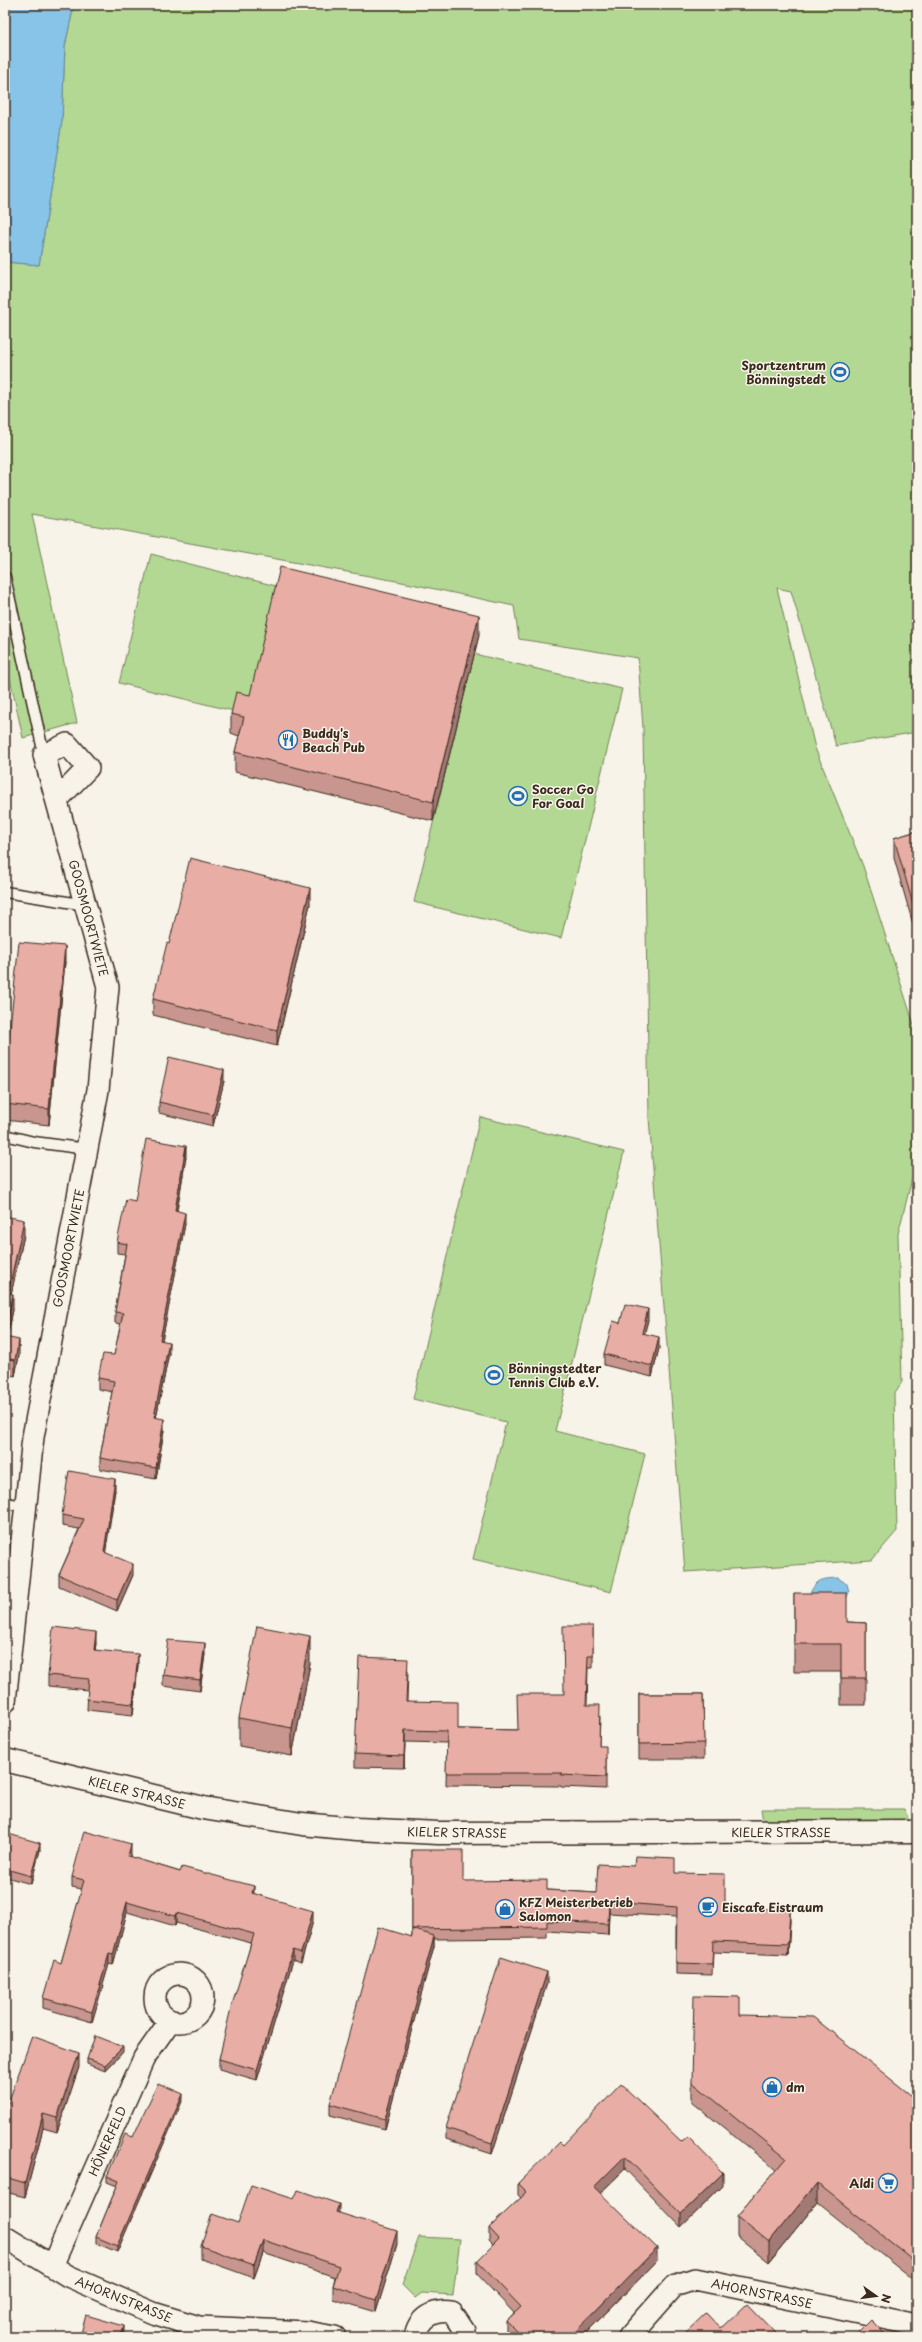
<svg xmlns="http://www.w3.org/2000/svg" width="922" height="2342" font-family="'Playpen Sans',sans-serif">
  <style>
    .green { fill: #b2d894; stroke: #768159 }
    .water { fill: #88c4e8; stroke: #698697 }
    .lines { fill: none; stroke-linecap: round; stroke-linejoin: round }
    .lane-casing { stroke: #3b2a1e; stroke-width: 13 }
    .street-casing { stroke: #3b2a1e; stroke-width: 24 }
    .primary-casing { stroke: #3b2a1e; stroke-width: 25 }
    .lane { stroke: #f7f3e8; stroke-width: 10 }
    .street { stroke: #f7f3e8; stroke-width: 21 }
    .primary { stroke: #f7f3e8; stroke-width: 22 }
    .wall { fill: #c8968f; stroke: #3b2a1e }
    .shaded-wall { fill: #a27a74; stroke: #3b2a1e }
    .building { fill: #e8aea6; stroke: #3b2a1e }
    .labels { text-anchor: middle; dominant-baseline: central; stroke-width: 3; stroke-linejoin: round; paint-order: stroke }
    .poi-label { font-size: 12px; font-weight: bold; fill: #3b2a1e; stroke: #f7f3e8; text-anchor: start }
    .street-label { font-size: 12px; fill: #3b2a1e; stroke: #f7f3e8 }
  </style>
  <rect width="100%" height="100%" fill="#f7f3e8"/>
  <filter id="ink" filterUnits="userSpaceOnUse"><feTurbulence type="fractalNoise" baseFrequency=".025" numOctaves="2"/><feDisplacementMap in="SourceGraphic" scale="8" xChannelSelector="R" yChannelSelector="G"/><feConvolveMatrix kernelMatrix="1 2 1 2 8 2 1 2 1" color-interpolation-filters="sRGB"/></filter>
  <g filter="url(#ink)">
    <path class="green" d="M 74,5 L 917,5 L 917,732 L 836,746 L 791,591 L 777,588 L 815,748 L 863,866 L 917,1034 L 917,1159 L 898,1234 L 902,1382 L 894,1394 L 897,1531 L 872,1560 L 685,1572 L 649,1118 L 643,728 L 638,658 L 519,639 L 514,606 L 407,583 L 32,514 L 77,723 L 23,738 L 5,655 L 5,262 L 39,265 L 62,121 L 65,46 Z
      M 151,554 L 280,587 L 250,715 L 119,683 Z
      M 474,654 L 622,689 L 561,938 L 414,902 Z
      M 480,1117 L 624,1152 L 555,1431 L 645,1454 L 611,1592 L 473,1559 L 506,1422 L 413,1399 Z
      M 761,1809 L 904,1809 L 908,1818 L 906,1821 L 763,1821 Z
      M 419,2237 L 460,2239 L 453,2295 L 422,2293 L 415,2298 L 402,2285 Z"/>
    <path class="water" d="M 5,5 L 74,5 L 65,46 L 62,121 L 39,265 L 5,262 Z
      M 838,1578 L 847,1584 L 849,1592 L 845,1602 L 809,1595 C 817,1579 821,1579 838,1578 Z"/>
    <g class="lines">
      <g class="lane-casing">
        <path id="lane" d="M 5,577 L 44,755
          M 5,892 L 86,905
          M 5,1135 L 34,1142 L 87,1149
          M 5,1503 L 25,1506"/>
      </g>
      <g class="street-casing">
        <path id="street" d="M 5,1702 L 33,1437 L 98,1090 L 108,987 L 44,755 L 67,744 L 88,768 L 57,800
          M155 1998a24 24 0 1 1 48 0a24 24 0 1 1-48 0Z
          M 5,2237 L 68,2276 L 153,2313 L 199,2327 L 307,2332 L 335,2337
          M 52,2266 L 144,2058 L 170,2021
          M 415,2337 C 418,2318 433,2309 452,2312 L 464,2330 L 464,2337
          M 629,2337 L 674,2286 L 695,2279 L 917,2325"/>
      </g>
      <g class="primary-casing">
        <path id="primary" d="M 5,1760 L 203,1808 L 302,1824 L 357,1829 L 438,1833 L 917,1831"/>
      </g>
      <use href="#lane" class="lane"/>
      <use href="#street" class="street"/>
      <use href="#primary" class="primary"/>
    </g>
    <path class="wall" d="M 479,635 L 433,821 L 235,772 L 235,752 L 239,736 L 231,733 L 231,714 L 250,695 Z
      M 917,831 L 917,938 L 894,858 L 894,838 Z
      M 310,904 L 277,1046 L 153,1015 L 153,999 L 169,944 Z
      M 65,962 L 49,1125 L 5,1120 L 5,1075 Z
      M 224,1081 L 213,1126 L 159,1113 L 159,1102 Z
      M 186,1157 L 177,1211 L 185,1224 L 162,1340 L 169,1353 L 156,1418 L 164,1430 L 156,1479 L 100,1469 L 100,1458 L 112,1392 L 98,1389 L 98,1378 L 114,1355 L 121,1324 L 115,1323 L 115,1312 L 125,1254 L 117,1253 L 117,1242 L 135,1201 Z
      M 5,1216 L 24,1235 L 11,1294 L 13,1310 L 7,1338 L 19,1356 L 15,1376 L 5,1374 Z
      M 648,1320 L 644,1333 L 659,1348 L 652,1377 L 604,1365 L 604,1354 L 620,1323 Z
      M 115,1490 L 105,1552 L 133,1575 L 117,1611 L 59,1586 L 59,1575 L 79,1529 L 62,1526 L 62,1515 Z
      M 794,1593 L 847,1622 L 866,1623 L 866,1705 L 841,1705 L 841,1672 L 794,1672 Z
      M 593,1626 L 593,1668 L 588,1668 L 587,1705 L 600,1717 L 599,1746 L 606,1758 L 606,1789 L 561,1787 L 561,1786 L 446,1785 L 447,1743 L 405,1742 L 404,1768 L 355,1767 L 355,1754 L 408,1671 L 407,1701 L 458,1729 L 518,1730 L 564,1694 Z
      M 96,1643 L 95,1650 L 138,1665 L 133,1715 L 87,1710 L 88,1690 L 48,1686 L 48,1675 Z
      M 205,1654 L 200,1691 L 163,1686 L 163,1675 Z
      M 310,1664 L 292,1756 L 239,1746 L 239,1718 Z
      M 639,1694 L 703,1694 L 704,1759 L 639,1759 Z
      M 5,1833 L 40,1850 L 31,1884 L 6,1877 L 5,1882 Z
      M 412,1850 L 463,1881 L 547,1890 L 596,1893 L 675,1873 L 725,1907 L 790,1920 L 788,1955 L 713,1952 L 712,1975 L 676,1974 L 676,1917 L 609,1913 L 608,1935 L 547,1931 L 547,1938 L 434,1939 L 434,1946 L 385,2129 L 330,2115 L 330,2104 L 412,1937 Z
      M 131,1854 L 130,1857 L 254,1894 L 313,1921 L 301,1963 L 293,1960 L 257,2080 L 219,2069 L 219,2059 L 251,1943 L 176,1923 L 175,1926 L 127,1912 L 113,1965 L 109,1964 L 92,2022 L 43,2008 L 43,1998 L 61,1963 L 82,1889 L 72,1887 L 72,1877 Z
      M 547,1983 L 492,2154 L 446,2139 L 446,2128 Z
      M 740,2015 L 917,2100 L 917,2283 L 817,2203 L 769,2262 L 737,2236 L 737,2216 L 776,2170 L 692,2102 L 692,2082 Z
      M 123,2052 L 105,2071 L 87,2064 L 87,2059 Z
      M 79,2067 L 57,2132 L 43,2128 L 25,2197 L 5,2192 L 5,2112 Z
      M 183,2099 L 117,2252 L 96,2243 L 96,2237 L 117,2186 L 107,2182 L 107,2176 L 133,2137 Z
      M 682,2142 L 723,2186 L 681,2227 L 625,2169 L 600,2193 L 657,2261 L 582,2337 L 510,2337 L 506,2334 L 506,2321 L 514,2313 L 477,2274 L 477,2261 L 493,2245 L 489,2241 L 489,2228 L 521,2198 L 518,2195 L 518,2183 L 563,2145 Z
      M 294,2199 L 339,2213 L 397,2244 L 376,2312 L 333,2299 L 333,2286 L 335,2277 L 263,2253 L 254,2278 L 201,2259 L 201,2246 L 238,2223 Z"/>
    <path class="shaded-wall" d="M 479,615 L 479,635 L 433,821 L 433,802 Z
      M 310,888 L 310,904 L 277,1046 L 277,1030 Z
      M 65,946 L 65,962 L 49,1125 L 49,1109 Z
      M 224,1070 L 224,1081 L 213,1126 L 213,1115 Z
      M 186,1146 L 186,1157 L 175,1221 L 175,1210 Z
      M 185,1213 L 185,1224 L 160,1351 L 160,1340 Z
      M 24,1220 L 24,1235 L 8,1308 L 8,1293 Z
      M 13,1294 L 13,1310 L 5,1347 L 5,1332 Z
      M 648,1309 L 648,1320 L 642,1344 L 642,1333 Z
      M 659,1337 L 659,1348 L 652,1377 L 652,1366 Z
      M 19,1340 L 19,1356 L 15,1376 L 15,1360 Z
      M 169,1342 L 169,1353 L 154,1428 L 154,1417 Z
      M 164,1419 L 164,1430 L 156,1479 L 156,1468 Z
      M 115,1479 L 115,1490 L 104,1563 L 104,1552 Z
      M 133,1564 L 133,1575 L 117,1611 L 117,1600 Z
      M 96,1632 L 96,1643 L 94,1660 L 94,1650 Z
      M 310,1636 L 310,1664 L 292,1756 L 292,1728 Z
      M 205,1643 L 205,1654 L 200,1691 L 200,1680 Z
      M 138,1654 L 138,1665 L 133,1715 L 133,1704 Z
      M 405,1730 L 405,1742 L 404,1768 L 404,1756 Z
      M 40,1843 L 40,1850 L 31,1884 L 31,1876 Z
      M 131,1844 L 131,1854 L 128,1867 L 128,1856 Z
      M 6,1869 L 6,1877 L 5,1882 L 5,1874 Z
      M 254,1886 L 254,1896 L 252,1893 Z
      M 127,1902 L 127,1912 L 113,1965 L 113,1955 Z
      M 609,1902 L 609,1913 L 608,1935 L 608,1924 Z
      M 790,1910 L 790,1920 L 788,1955 L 788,1944 Z
      M 313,1911 L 313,1921 L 301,1963 L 301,1953 Z
      M 176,1913 L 176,1923 L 175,1926 L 175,1916 Z
      M 434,1936 L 434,1946 L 385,2129 L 385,2119 Z
      M 293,1950 L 293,1960 L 257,2080 L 257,2070 Z
      M 109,1954 L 109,1964 L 92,2022 L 92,2012 Z
      M 547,1972 L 547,1983 L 492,2154 L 492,2143 Z
      M 123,2047 L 123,2052 L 105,2071 L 105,2065 Z
      M 79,2053 L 79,2067 L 57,2132 L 57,2118 Z
      M 183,2094 L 183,2099 L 117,2252 L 117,2246 Z
      M 43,2114 L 43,2128 L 25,2197 L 25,2183 Z
      M 625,2156 L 625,2169 L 594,2199 L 594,2187 Z
      M 723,2173 L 723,2186 L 681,2227 L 681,2214 Z
      M 817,2183 L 817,2203 L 769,2262 L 769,2242 Z
      M 339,2204 L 339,2216 L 336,2212 Z
      M 397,2231 L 397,2244 L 376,2312 L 376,2300 Z
      M 263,2240 L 263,2253 L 254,2278 L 254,2265 Z
      M 657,2248 L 657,2261 L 582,2337 L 570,2337 Z
      M 124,2326 L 124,2337 L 121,2337 Z"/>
    <path class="building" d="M 280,567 L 479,615 L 433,802 L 235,752 L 244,717 L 231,714 L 236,692 L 250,695 Z
      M 917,831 L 917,918 L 894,838 Z
      M 190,858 L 310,888 L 277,1030 L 153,999 L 167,943 L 169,944 Z
      M 19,942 L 65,946 L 49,1109 L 5,1104 L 5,1075 Z
      M 169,1057 L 224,1070 L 213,1115 L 159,1102 Z
      M 146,1139 L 186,1146 L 175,1210 L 185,1213 L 160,1340 L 169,1342 L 154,1417 L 164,1419 L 156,1468 L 100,1458 L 114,1381 L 98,1378 L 103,1354 L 114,1355 L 123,1313 L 115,1312 L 127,1244 L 117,1242 L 126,1199 L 135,1201 Z
      M 5,1216 L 24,1220 L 8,1293 L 13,1294 L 5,1332 Z
      M 625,1304 L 648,1309 L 642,1333 L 659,1337 L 652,1366 L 604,1354 L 613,1321 L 620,1323 Z
      M 5,1337 L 19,1340 L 15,1360 L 5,1358 Z
      M 69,1471 L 115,1479 L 104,1552 L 133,1564 L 117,1600 L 59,1575 L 84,1519 L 62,1515 Z
      M 794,1593 L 847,1593 L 847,1622 L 866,1623 L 866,1678 L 841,1678 L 841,1644 L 794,1644 Z
      M 257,1626 L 310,1636 L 292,1728 L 239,1718 Z
      M 563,1626 L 593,1626 L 593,1656 L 588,1656 L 586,1705 L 600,1705 L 599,1746 L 606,1746 L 606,1777 L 561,1775 L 562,1773 L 446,1773 L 447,1731 L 405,1730 L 404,1756 L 355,1754 L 359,1657 L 408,1659 L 406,1701 L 458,1702 L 458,1729 L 518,1730 L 517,1694 L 564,1694 Z
      M 53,1627 L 96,1632 L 94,1650 L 138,1654 L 133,1704 L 87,1699 L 89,1679 L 48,1675 Z
      M 168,1640 L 205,1643 L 200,1680 L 163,1675 Z
      M 639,1694 L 703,1694 L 704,1743 L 639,1744 Z
      M 84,1831 L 131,1844 L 128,1856 L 180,1872 L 182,1867 L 254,1886 L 252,1893 L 313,1911 L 301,1953 L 293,1950 L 257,2070 L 219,2059 L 231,2008 L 254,1934 L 176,1913 L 175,1916 L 127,1902 L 113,1955 L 109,1954 L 92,2012 L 43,1998 L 54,1960 L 61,1963 L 84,1880 L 72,1877 Z
      M 5,1833 L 40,1843 L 31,1876 L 6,1869 L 5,1874 Z
      M 412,1850 L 463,1850 L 463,1881 L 547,1880 L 547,1890 L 596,1893 L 598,1864 L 634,1866 L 635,1856 L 675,1858 L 675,1873 L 725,1874 L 725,1907 L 790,1910 L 788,1944 L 713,1941 L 712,1964 L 676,1963 L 677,1907 L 609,1902 L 608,1924 L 547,1921 L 547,1927 L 412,1929 L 434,1936 L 385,2119 L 330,2104 L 378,1927 L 412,1937 Z
      M 501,1957 L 547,1972 L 492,2143 L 446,2128 Z
      M 694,1996 L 740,1997 L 740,2015 L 813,2017 L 917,2100 L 917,2263 L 817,2183 L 769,2242 L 737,2216 L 786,2158 L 692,2082 Z
      M 32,2036 L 79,2053 L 57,2118 L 43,2114 L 25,2183 L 5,2177 L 5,2112 Z
      M 95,2036 L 123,2047 L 105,2065 L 87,2059 Z
      M 158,2083 L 183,2094 L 117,2246 L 96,2237 L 119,2181 L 107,2176 L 125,2134 L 133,2137 Z
      M 621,2084 L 682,2142 L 688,2137 L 723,2173 L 681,2214 L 625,2156 L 594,2187 L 657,2248 L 570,2337 L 522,2337 L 506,2321 L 521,2307 L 477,2261 L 499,2239 L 489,2228 L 527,2192 L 518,2183 L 560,2142 L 563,2145 Z
      M 251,2185 L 294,2199 L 298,2190 L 339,2204 L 336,2212 L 397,2231 L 376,2300 L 333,2286 L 339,2266 L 263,2240 L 254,2265 L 201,2246 L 212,2214 L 238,2223 Z
      M 747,2304 L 776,2334 L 773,2337 L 681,2337 L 706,2313 L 721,2329 Z
      M 86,2315 L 124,2326 L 121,2337 L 80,2337 Z
      M 871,2320 L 888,2337 L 854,2337 Z"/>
  </g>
  <defs>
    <g id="stadium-ring" transform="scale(1)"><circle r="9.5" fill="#f7f3e8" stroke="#1f6fb2" stroke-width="1.5"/><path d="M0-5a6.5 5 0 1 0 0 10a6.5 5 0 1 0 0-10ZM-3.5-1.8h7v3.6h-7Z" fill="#1f6fb2"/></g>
    <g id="restaurant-ring" transform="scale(1)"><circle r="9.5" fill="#f7f3e8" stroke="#1f6fb2" stroke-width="1.5"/><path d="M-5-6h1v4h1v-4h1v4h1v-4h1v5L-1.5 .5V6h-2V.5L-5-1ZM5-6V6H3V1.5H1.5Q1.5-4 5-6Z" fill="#1f6fb2"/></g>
    <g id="cafe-ring" transform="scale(1)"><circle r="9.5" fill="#f7f3e8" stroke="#1f6fb2" stroke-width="1.5"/><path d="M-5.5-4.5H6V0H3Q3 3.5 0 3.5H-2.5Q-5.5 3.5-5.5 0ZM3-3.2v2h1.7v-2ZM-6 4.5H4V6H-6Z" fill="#1f6fb2"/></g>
    <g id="shop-ring" transform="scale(1)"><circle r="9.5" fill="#f7f3e8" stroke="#1f6fb2" stroke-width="1.5"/><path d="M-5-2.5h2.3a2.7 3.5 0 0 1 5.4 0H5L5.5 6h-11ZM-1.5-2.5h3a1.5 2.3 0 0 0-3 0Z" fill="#1f6fb2"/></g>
    <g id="supermarket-ring" transform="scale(1)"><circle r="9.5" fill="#f7f3e8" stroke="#1f6fb2" stroke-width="1.5"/><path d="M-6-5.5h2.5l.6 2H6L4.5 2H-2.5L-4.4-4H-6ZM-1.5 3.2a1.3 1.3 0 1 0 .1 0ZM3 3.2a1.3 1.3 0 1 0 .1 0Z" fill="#1f6fb2"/></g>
  </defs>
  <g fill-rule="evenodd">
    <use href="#stadium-ring" x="840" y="372"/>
    <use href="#restaurant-ring" x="288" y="740"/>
    <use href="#stadium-ring" x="518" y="796"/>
    <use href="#stadium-ring" x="494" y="1375"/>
    <use href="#cafe-ring" x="708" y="1907"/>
    <use href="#shop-ring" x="505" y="1909"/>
    <use href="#shop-ring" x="772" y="2087"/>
    <use href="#supermarket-ring" x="888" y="2183"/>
  </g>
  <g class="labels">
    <g class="poi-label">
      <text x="826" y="365" text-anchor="end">Sportzentrum<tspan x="826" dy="14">Bönningstedt</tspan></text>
      <text x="302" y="733">Buddy's<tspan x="302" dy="14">Beach Pub</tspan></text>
      <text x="532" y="789">Soccer Go<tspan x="532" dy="14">For Goal</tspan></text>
      <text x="508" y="1368">Bönningstedter<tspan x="508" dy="14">Tennis Club e.V.</tspan></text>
      <text x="519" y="1902">KFZ Meisterbetrieb<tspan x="519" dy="14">Salomon</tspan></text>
      <text x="722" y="1907">Eiscafe Eistraum</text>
      <text x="786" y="2087">dm</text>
      <text x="874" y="2183" text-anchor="end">Aldi</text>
    </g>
    <g class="street-label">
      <text transform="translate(89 918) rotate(75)">GOOSMOORTWIETE</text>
      <text transform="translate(68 1248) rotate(-79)">GOOSMOORTWIETE</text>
      <text transform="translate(137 1792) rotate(14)">KIELER STRASSE</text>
      <text transform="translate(457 1832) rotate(1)">KIELER STRASSE</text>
      <text x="781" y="1832">KIELER STRASSE</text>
      <text transform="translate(107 2141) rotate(-66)">HÖNERFELD</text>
      <text transform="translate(762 2293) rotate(12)">AHORNSTRASSE</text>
      <text transform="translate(124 2299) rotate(22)">AHORNSTRASSE</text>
    </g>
  </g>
  <rect width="922" height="2342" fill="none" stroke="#f7f3e8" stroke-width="20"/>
  <rect x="10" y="10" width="902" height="2322" fill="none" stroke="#3b2a1e" stroke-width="1.5" filter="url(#ink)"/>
  <g transform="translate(876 2296) rotate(104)" stroke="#f7f3e8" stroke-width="3" paint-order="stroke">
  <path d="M0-3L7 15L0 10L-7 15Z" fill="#3b2a1e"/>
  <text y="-6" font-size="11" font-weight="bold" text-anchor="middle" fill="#3b2a1e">N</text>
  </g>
</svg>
